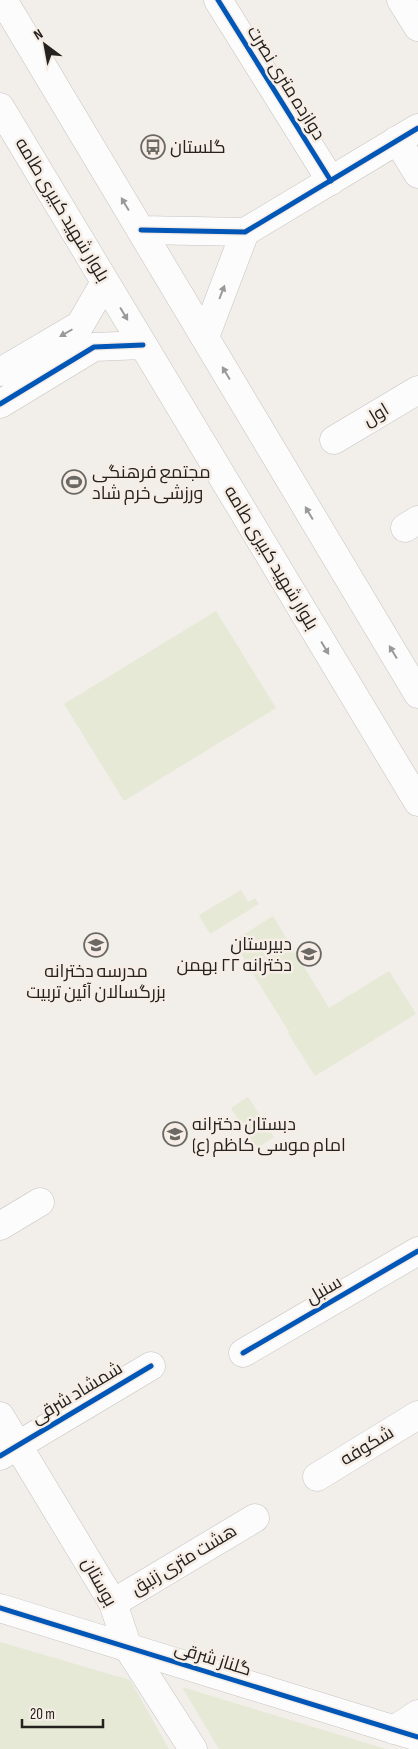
<svg xmlns="http://www.w3.org/2000/svg" width="418" height="1749" font-family="'Sofia Sans Condensed',Cairo,sans-serif">
  <style>
    .green { fill: #e5e9d5 }
    .lines { fill: none; stroke-linecap: round; stroke-linejoin: round }
    .street-casing { stroke: #c6c3c0; stroke-width: 29 }
    .secondary-casing { stroke: #c6c3c0; stroke-width: 29 }
    .street { stroke: #fdfcfc; stroke-width: 28 }
    .secondary { stroke: #fdfcfc; stroke-width: 28 }
    .cycleway-casing { stroke: #f6eee6; stroke-width: 8 }
    .cycleway { stroke: #0057b8; stroke-width: 5 }
    .oneway { fill: #9b9998 }
    .labels { text-anchor: middle; dominant-baseline: central; stroke-width: 5; stroke-linejoin: round; paint-order: stroke }
    .street-label { font-size: 18px; fill: #24211e; stroke: #f6eee6 }
    .poi-label { font-size: 18px; fill: #24211e; stroke: #f6eee6; text-anchor: start }
  </style>
  <rect width="100%" height="100%" fill="#f2eeea"/>
  <path class="green" d="M 216,611 L 276,708 L 124,801 L 64,704 Z
    M 241,890 L 248,902 L 255,898 L 259,904 L 210,934 L 199,915 Z
    M 273,916 L 329,1008 L 389,971 L 416,1014 L 315,1076 L 288,1033 L 312,1018 L 289,1032 L 233,941 Z
    M 248,1097 L 274,1137 L 257,1148 L 231,1108 Z
    M 0,1642 L 130,1680 L 169,1749 L 0,1749 Z
    M 182,1687 L 386,1749 L 219,1749 Z"/>
  <g class="lines">
    <g class="street-casing">
      <path id="street" d="M 218,0 L 331,181
        M 401,0 L 418,27
        M 397,140 L 418,174
        M 334,440 L 418,390
        M 405,528 L 418,520
        M 0,1226 L 40,1202
        M 243,1353 L 418,1251
        M 0,1416 L 113,1603 L 128,1648 L 193,1749
        M 0,1456 L 151,1366
        M 317,1477 L 418,1415
        M 113,1603 L 255,1518
        M 0,1608 L 418,1737
        M 394,1730 L 418,1714"/>
    </g>
    <g class="secondary-casing">
      <path id="secondary" d="M 3,0 L 418,694
        M 0,107 L 418,802
        M 141,230 L 245,232 L 418,128
        M 205,337 L 245,232
        M 0,372 L 80,325 L 105,282
        M 0,404 L 94,347 L 143,345"/>
    </g>
    <use href="#street" class="street"/>
    <use href="#secondary" class="secondary"/>
    <g class="cycleway-casing">
      <path id="cycleway" d="M 218,0 L 331,181
        M 141,230 L 245,232 L 418,128
        M 0,404 L 94,347 L 143,345
        M 243,1353 L 418,1251
        M 0,1456 L 151,1366
        M 0,1608 L 418,1737"/>
    </g>
    <use href="#cycleway" class="cycleway"/>
  </g>
  <defs><path id="oneway-solid" d="M-6-.8H1V-3.2L6.5 0L1 3.2V.8H-6Z" transform="scale(1.25)"/></defs>
  <g class="oneway">
    <use href="#oneway-solid" transform="translate(125 204) rotate(-121)"/>
    <use href="#oneway-solid" transform="translate(222 292) rotate(-69)"/>
    <use href="#oneway-solid" transform="translate(124 314) rotate(59)"/>
    <use href="#oneway-solid" transform="translate(66 333) rotate(150)"/>
    <use href="#oneway-solid" transform="translate(226 373) rotate(-121)"/>
    <use href="#oneway-solid" transform="translate(309 513) rotate(-121)"/>
    <use href="#oneway-solid" transform="translate(325 648) rotate(59)"/>
    <use href="#oneway-solid" transform="translate(393 652) rotate(-121)"/>
  </g>
  <defs>
    <g id="bus-ring" transform="scale(1.25)"><circle r="9.5" fill="#f6eee6" stroke="#6c6965" stroke-width="1.5"/><path d="M-5-6H5V4H4V6H2V4H-2V6H-4V4H-5ZM-3.5-4V0h7V-4ZM-3.5 1.2v1.5H-2V1.2ZM2 1.2v1.5H3.5V1.2Z" fill="#6c6965"/></g>
    <g id="stadium-ring" transform="scale(1.25)"><circle r="9.5" fill="#f6eee6" stroke="#6c6965" stroke-width="1.5"/><path d="M0-5a6.5 5 0 1 0 0 10a6.5 5 0 1 0 0-10ZM-3.5-1.8h7v3.6h-7Z" fill="#6c6965"/></g>
    <g id="school-ring" transform="scale(1.25)"><circle r="9.5" fill="#f6eee6" stroke="#6c6965" stroke-width="1.5"/><path d="M0-5L7-2L0 1L-7-2ZM-4 1L0 2.5L4 1V4Q0 6-4 4Z" fill="#6c6965"/></g>
  </defs>
  <g fill-rule="evenodd">
    <use href="#bus-ring" x="153" y="147"/>
    <use href="#stadium-ring" x="74" y="482"/>
    <use href="#school-ring" x="96" y="945"/>
    <use href="#school-ring" x="309" y="954"/>
    <use href="#school-ring" x="175" y="1134"/>
  </g>
  <g class="labels">
    <g class="street-label">
      <text transform="translate(286 83) rotate(58)">دوازده متری نصرت</text>
      <text transform="translate(62 210) rotate(59)">بلوار شهید کبیری طامه</text>
      <text transform="translate(376 415) rotate(-31)">اول</text>
      <text transform="translate(271 558) rotate(59)">بلوار شهید کبیری طامه</text>
      <text transform="translate(324 1290) rotate(-30)">سنبل</text>
      <text transform="translate(77 1393) rotate(-31)">شمشاد شرقی</text>
      <text transform="translate(367 1446) rotate(-31)">شکوفه</text>
      <text transform="translate(184 1560) rotate(-31)">هشت متری زنبق</text>
      <text transform="translate(99 1582) rotate(61)">بوستان</text>
      <text transform="translate(213 1659) rotate(17)">گلناز شرقی</text>
    </g>
    <g class="poi-label">
      <text x="170" y="147">گلستان</text>
      <text x="92" y="472">مجتمع فرهنگی<tspan x="92" dy="21">ورزشی خرم شاد</tspan></text>
      <text x="292" y="944" text-anchor="end">دبیرستان<tspan x="292" dy="21">دخترانه ۲۲ بهمن</tspan></text>
      <text x="96" y="971" text-anchor="middle">مدرسه دخترانه<tspan x="96" dy="21">بزرگسالان آئین تربیت</tspan></text>
      <text x="192" y="1124">دبستان دخترانه<tspan x="192" dy="21">امام موسی کاظم (ع)</tspan></text>
    </g>
  </g>
  <g transform="translate(45 45) rotate(328)" stroke="#f6eee6" stroke-width="4" paint-order="stroke">
  <path d="M0-4L9 19L0 12L-9 19Z" fill="#24211e"/>
  <text y="-8" font-size="14" font-weight="bold" text-anchor="middle" fill="#24211e">N</text>
  </g>
  <path d="M22 1719v8h81v-8" fill="none" stroke="#24211e" stroke-width="2.5"/>
  <text x="30" y="1719" font-size="15" fill="#24211e" stroke="#f6eee6" stroke-width="4" paint-order="stroke">20 m</text>
</svg>
